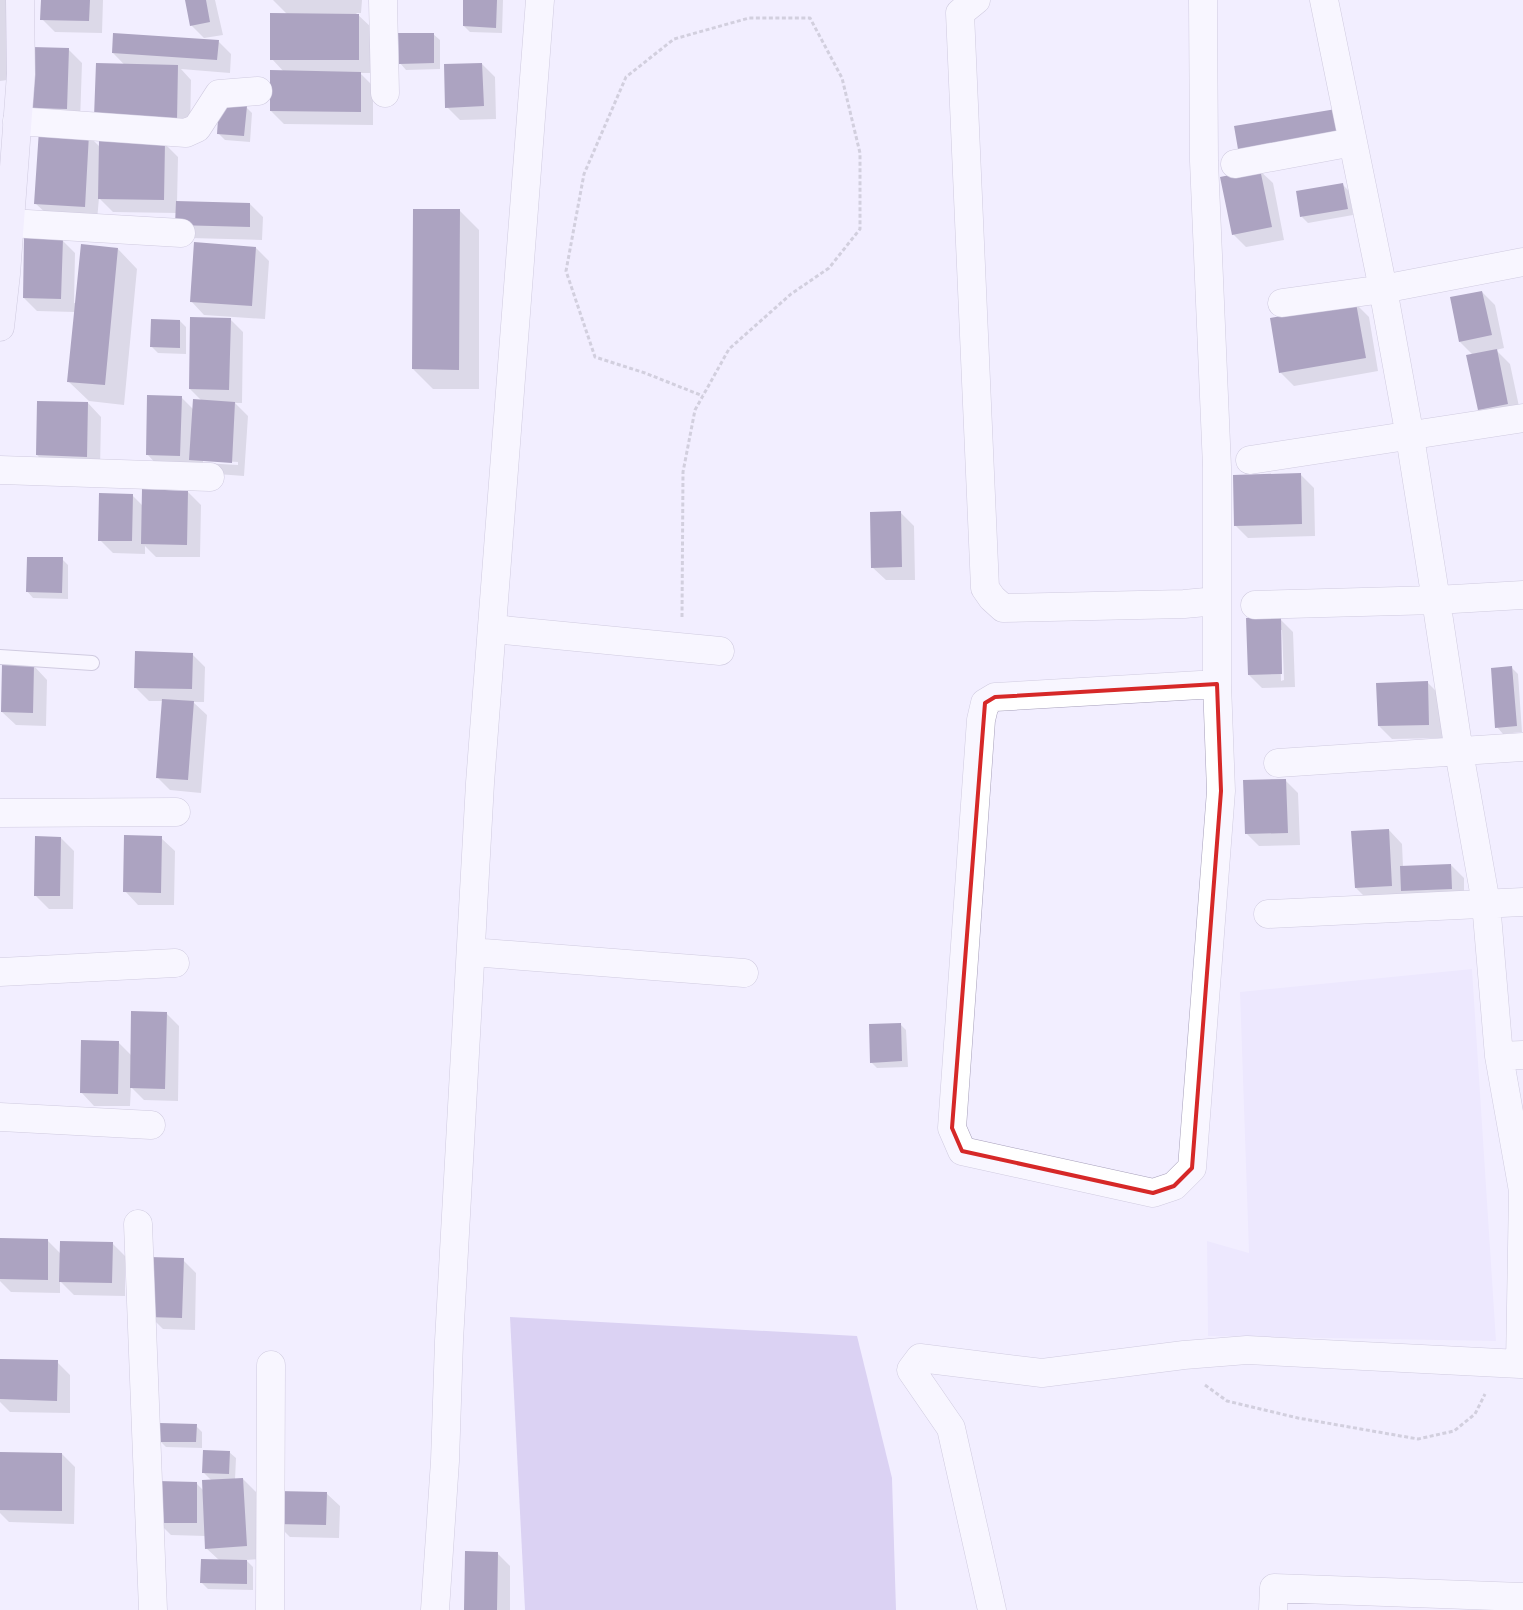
<svg xmlns="http://www.w3.org/2000/svg" width="1523" height="1610" font-family="Figtree,sans-serif">
  <style>
    .built { fill: #e7e0fc }
    .forest { fill: #bfb0e5 }
    .shadow { fill: #0003; fill-rule: evenodd }
    .building { fill: #574876 }
    .lines { fill: none; stroke-linecap: round; stroke-linejoin: round }
    .lane-casing { stroke: #a69fba; stroke-width: 16 }
    .street-casing { stroke: #a69fba; stroke-width: 29 }
    .secondary-casing { stroke: #a69fba; stroke-width: 29 }
    .path { stroke: #aca9b7; stroke-width: 3; stroke-dasharray: 4 2.5; stroke-linecap: butt }
    .lane { stroke: #fff; stroke-width: 14 }
    .street { stroke: #fff; stroke-width: 28 }
    .secondary { stroke: #f2eefd; stroke-width: 28 }
    .marked { fill: none; stroke: #d62828; stroke-width: 4; stroke-linejoin: round }
  </style>
  <rect width="100%" height="100%" fill="#f2eeff"/>
  <path class="built" d="M 1472,969 L 1496,1341 L 1208,1336 L 1207,1241 L 1249,1253 L 1240,992 Z"/>
  <path class="forest" d="M 510,1317 L 857,1336 L 892,1478 L 896,1610 L 525,1610 Z"/>
  <path class="shadow" d="M 0,0 L 6,0 L 15,79 L 0,81 Z
    M 42,0 L 103,0 L 102,33 L 55,32 L 42,19 Z
    M 186,0 L 215,0 L 223,35 L 204,38 L 191,25 Z
    M 273,0 L 362,0 L 361,13 L 356,13 L 372,28 L 372,73 L 360,73 L 373,86 L 373,125 L 284,124 L 271,111 L 284,72 L 272,59 L 287,14 Z
    M 464,0 L 503,0 L 502,33 L 470,32 L 464,26 Z
    M 433,34 L 440,40 L 440,69 L 406,70 L 400,63 Z
    M 218,41 L 231,54 L 230,73 L 181,69 L 191,80 L 190,132 L 113,53 Z
    M 68,49 L 82,63 L 80,122 L 45,121 L 31,108 Z
    M 482,64 L 495,77 L 496,119 L 460,120 L 447,107 Z
    M 246,107 L 252,113 L 250,142 L 225,140 L 219,134 Z
    M 88,135 L 100,147 L 165,144 L 178,157 L 177,203 L 250,204 L 263,217 L 262,240 L 190,238 L 177,213 L 113,212 L 99,198 L 97,220 L 49,216 L 35,203 Z
    M 1259,170 L 1273,183 L 1284,240 L 1246,247 L 1233,234 Z
    M 1343,185 L 1349,191 L 1353,215 L 1308,223 L 1302,217 Z
    M 459,210 L 479,230 L 479,389 L 433,389 L 413,369 Z
    M 62,240 L 75,253 L 74,303 L 76,303 L 118,249 L 137,269 L 124,405 L 89,401 L 69,382 L 75,312 L 37,311 L 24,298 Z
    M 256,248 L 269,261 L 265,319 L 204,315 L 191,301 Z
    M 1482,292 L 1495,305 L 1504,348 L 1496,350 L 1510,364 L 1521,416 L 1492,423 L 1479,409 L 1473,355 L 1460,342 Z
    M 1356,304 L 1369,317 L 1378,371 L 1294,386 L 1280,372 Z
    M 230,319 L 243,332 L 242,403 L 235,403 L 248,416 L 244,476 L 204,473 L 193,462 L 193,468 L 160,468 L 147,454 L 181,397 L 194,410 L 202,401 L 190,389 ZM 203,460 L 238,462 L 238,465 L 203,463 Z
    M 180,321 L 186,327 L 186,354 L 158,353 L 152,347 Z
    M 88,403 L 101,417 L 100,469 L 50,468 L 37,455 Z
    M 1300,474 L 1314,488 L 1315,536 L 1248,538 L 1235,525 Z
    M 188,492 L 201,505 L 200,557 L 156,557 L 145,546 L 145,554 L 113,553 L 100,540 L 132,495 L 143,506 Z
    M 900,512 L 914,526 L 915,580 L 886,580 L 872,567 Z
    M 62,559 L 68,565 L 68,599 L 33,598 L 27,591 Z
    M 1280,619 L 1293,632 L 1295,687 L 1262,688 L 1249,675 ZM 1280,630 L 1282,630 L 1284,680 L 1281,681 Z
    M 192,654 L 205,667 L 204,702 L 193,702 L 207,715 L 201,793 L 170,790 L 157,777 L 163,701 L 149,701 L 136,688 Z
    M 34,666 L 47,680 L 46,726 L 16,725 L 2,712 Z
    M 1512,668 L 1518,674 L 1522,732 L 1503,734 L 1497,727 Z
    M 1428,683 L 1441,696 L 1442,738 L 1392,739 L 1379,726 Z
    M 1285,780 L 1298,793 L 1300,845 L 1259,846 L 1246,833 Z
    M 1389,830 L 1402,844 L 1403,867 L 1451,865 L 1464,878 L 1464,902 L 1415,904 L 1404,893 L 1405,899 L 1369,901 L 1356,888 Z
    M 61,838 L 74,851 L 73,909 L 49,909 L 35,895 Z
    M 161,838 L 175,851 L 174,905 L 138,905 L 125,891 Z
    M 166,1013 L 179,1026 L 178,1101 L 144,1100 L 131,1087 L 130,1106 L 94,1106 L 81,1092 L 118,1042 L 132,1056 Z
    M 900,1024 L 906,1030 L 908,1067 L 877,1068 L 871,1062 Z
    M 0,1239 L 48,1241 L 61,1254 L 112,1243 L 125,1256 L 125,1296 L 74,1295 L 60,1281 L 60,1293 L 11,1292 L 0,1281 Z
    M 183,1260 L 196,1273 L 195,1330 L 163,1329 L 150,1316 Z
    M 0,1360 L 57,1362 L 70,1375 L 70,1413 L 10,1412 L 0,1402 Z
    M 196,1426 L 202,1432 L 202,1448 L 166,1447 L 160,1441 Z
    M 229,1452 L 236,1458 L 235,1480 L 243,1479 L 256,1492 L 260,1559 L 246,1560 L 253,1567 L 253,1590 L 208,1589 L 201,1582 L 219,1560 L 206,1548 L 206,1536 L 171,1535 L 158,1522 L 197,1484 L 203,1490 L 212,1481 L 204,1473 Z
    M 0,1453 L 62,1454 L 75,1467 L 74,1524 L 9,1522 L 0,1513 Z
    M 326,1493 L 340,1506 L 339,1538 L 290,1537 L 277,1524 Z
    M 497,1553 L 510,1566 L 510,1610 L 465,1610 Z"/>
  <path class="building" d="M 41,0 L 90,0 L 89,21 L 40,20 Z
    M 185,0 L 206,0 L 210,22 L 190,26 Z
    M 463,0 L 497,0 L 496,28 L 463,26 Z
    M 270,13 L 359,14 L 359,60 L 270,60 Z
    M 113,33 L 219,40 L 217,60 L 112,53 Z
    M 398,33 L 434,33 L 434,63 L 399,64 Z
    M 32,47 L 69,48 L 67,109 L 30,108 Z
    M 96,63 L 178,65 L 177,120 L 94,117 Z
    M 482,63 L 484,106 L 445,108 L 444,64 Z
    M 270,70 L 361,72 L 361,112 L 270,111 Z
    M 219,104 L 247,106 L 244,136 L 217,134 Z
    M 1342,108 L 1347,137 L 1239,155 L 1234,126 Z
    M 39,130 L 89,134 L 85,207 L 34,204 Z
    M 99,141 L 165,142 L 164,200 L 98,199 Z
    M 1260,169 L 1272,227 L 1232,235 L 1220,177 Z
    M 1343,183 L 1348,209 L 1300,217 L 1296,191 Z
    M 176,201 L 250,203 L 250,227 L 175,225 Z
    M 413,209 L 460,209 L 459,370 L 412,369 Z
    M 24,237 L 63,238 L 61,299 L 23,298 Z
    M 194,242 L 256,247 L 252,306 L 190,302 Z
    M 81,244 L 118,248 L 105,385 L 67,382 Z
    M 1482,291 L 1492,335 L 1459,342 L 1450,297 Z
    M 1356,303 L 1366,358 L 1279,373 L 1270,318 Z
    M 190,317 L 231,318 L 229,390 L 189,389 Z
    M 151,319 L 180,320 L 180,348 L 150,347 Z
    M 1497,349 L 1508,404 L 1478,410 L 1466,355 Z
    M 147,395 L 182,396 L 180,456 L 146,455 Z
    M 193,399 L 235,402 L 232,463 L 189,460 Z
    M 37,401 L 88,402 L 87,457 L 36,455 Z
    M 1301,473 L 1302,524 L 1234,526 L 1233,475 Z
    M 142,489 L 188,491 L 187,545 L 141,544 Z
    M 99,493 L 133,494 L 132,541 L 98,541 Z
    M 901,511 L 902,567 L 871,568 L 870,512 Z
    M 27,557 L 63,557 L 62,593 L 26,592 Z
    M 1281,617 L 1282,674 L 1248,675 L 1246,618 Z
    M 135,651 L 193,653 L 192,689 L 134,688 Z
    M 2,664 L 34,665 L 33,713 L 1,712 Z
    M 1512,666 L 1517,726 L 1495,728 L 1491,668 Z
    M 1428,681 L 1429,725 L 1378,726 L 1376,683 Z
    M 162,699 L 194,701 L 188,780 L 156,778 Z
    M 1286,779 L 1288,833 L 1245,834 L 1243,780 Z
    M 1389,829 L 1392,886 L 1355,888 L 1351,831 Z
    M 124,835 L 162,836 L 161,893 L 123,892 Z
    M 35,836 L 61,837 L 60,896 L 34,896 Z
    M 1451,864 L 1452,889 L 1401,891 L 1400,866 Z
    M 131,1011 L 167,1012 L 165,1089 L 130,1088 Z
    M 901,1023 L 902,1061 L 870,1063 L 869,1024 Z
    M 81,1040 L 119,1041 L 118,1094 L 80,1093 Z
    M 0,1238 L 48,1239 L 48,1280 L 0,1279 Z
    M 60,1241 L 113,1242 L 112,1283 L 59,1282 Z
    M 149,1257 L 184,1258 L 182,1318 L 148,1317 Z
    M 0,1359 L 58,1360 L 57,1401 L 0,1399 Z
    M 159,1423 L 197,1424 L 196,1442 L 158,1442 Z
    M 203,1450 L 230,1451 L 229,1474 L 202,1473 Z
    M 0,1452 L 62,1453 L 62,1511 L 0,1510 Z
    M 243,1478 L 247,1546 L 205,1549 L 202,1480 Z
    M 157,1481 L 197,1482 L 197,1523 L 156,1523 Z
    M 277,1491 L 327,1492 L 326,1525 L 276,1524 Z
    M 465,1551 L 498,1552 L 497,1610 L 464,1610 Z
    M 201,1559 L 247,1560 L 247,1584 L 200,1583 Z"/>
  <g class="lines">
    <g class="lane-casing">
      <path id="lane" d="M 0,657 L 92,663"/>
    </g>
    <g class="street-casing">
      <path id="street" d="M 383,0 L 385,93
        M 976,0 L 960,13 L 985,588 L 992,598 L 1003,608 L 1184,604 L 1217,601
        M 1203,0 L 1204,161 L 1217,467 L 1217,684 L 1221,791 L 1192,1168 L 1174,1186 L 1153,1193 L 962,1151 L 952,1128 L 981,720 L 985,703 L 995,697 L 1217,684
        M 1324,0 L 1383,289 L 1410,437 L 1436,600 L 1459,752 L 1486,903 L 1499,1056 L 1523,1191 L 1520,1364 L 1523,1364
        M 17,121 L 186,133 L 197,128 L 219,94 L 258,91
        M 1235,164 L 1353,142
        M 10,223 L 181,233
        M 1282,303 L 1383,289 L 1523,262
        M 1250,460 L 1523,418
        M 0,470 L 210,477
        M 1255,605 L 1436,600 L 1523,595
        M 493,629 L 720,651
        M 1278,763 L 1523,747
        M 0,813 L 176,812
        M 1268,914 L 1523,902
        M 471,952 L 744,973
        M 0,972 L 175,963
        M 1499,1056 L 1523,1055
        M 0,1117 L 151,1125
        M 138,1224 L 153,1610
        M 270,1610 L 271,1365
        M 435,1610 L 445,1461 L 449,1341 L 480,783 L 540,0
        M 992,1610 L 951,1428 L 911,1370 L 920,1358 L 1042,1373 L 1184,1355 L 1247,1350 L 1520,1364
        M 1273,1610 L 1274,1588 L 1523,1597"/>
    </g>
    <g class="secondary-casing">
      <path id="secondary" d="M 0,327 L 6,274 L 21,74 L 20,0"/>
    </g>
    <path class="path" d="M 682,617 L 683,472 L 695,410 L 729,349 L 791,294 L 829,268 L 860,229 L 860,153 L 842,78 L 810,18 L 749,18 L 674,39 L 626,77 L 584,174 L 566,271 L 595,357 L 645,373 L 703,396
      M 1205,1385 L 1227,1401 L 1298,1418 L 1418,1439 L 1454,1431 L 1475,1414 L 1485,1394"/>
    <use href="#lane" class="lane"/>
    <use href="#street" class="street"/>
    <use href="#secondary" class="secondary"/>
  </g>
  <path d="M0 0H1523V1610H0ZM 1217,684 L 1221,791 L 1192,1168 L 1174,1186 L 1153,1193 L 962,1151 L 952,1128 L 985,703 L 995,697 Z" fill="#f2eeff" fill-opacity=".55" fill-rule="evenodd"/>
  <path class="marked" d="M 1217,684 L 1221,791 L 1192,1168 L 1174,1186 L 1153,1193 L 962,1151 L 952,1128 L 985,703 L 995,697 Z"/>
</svg>
